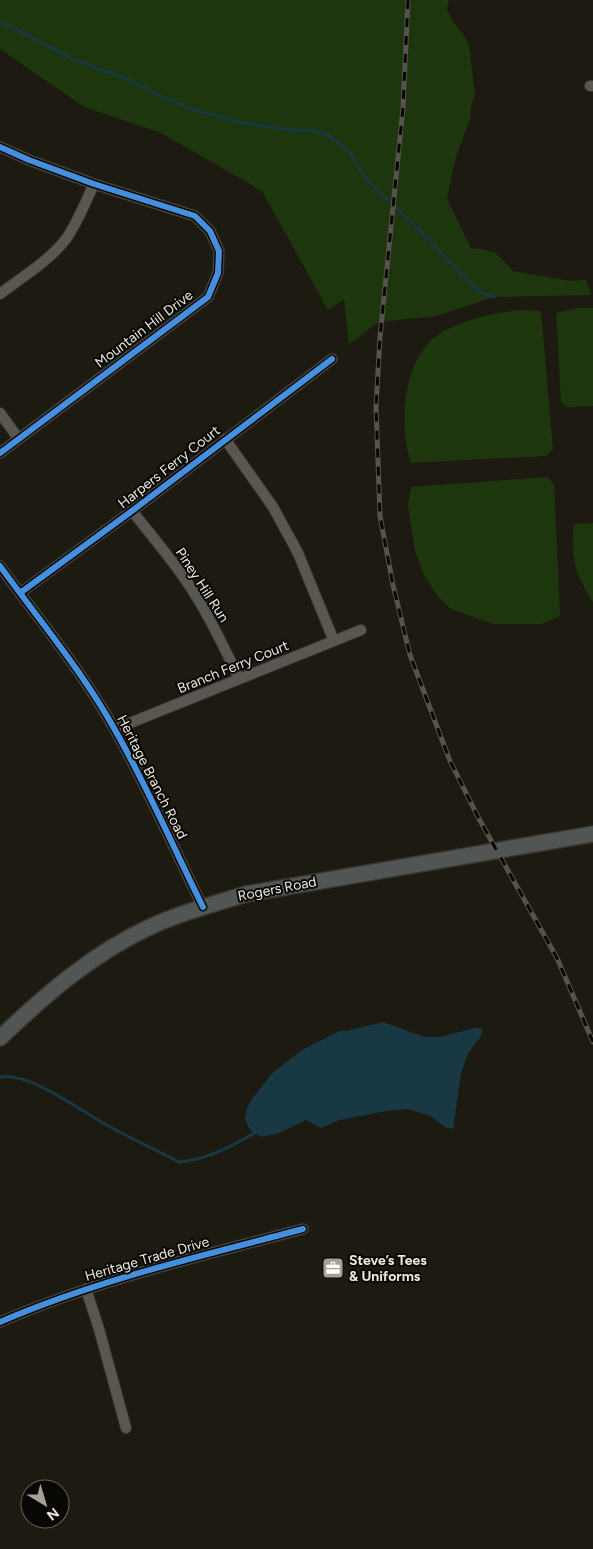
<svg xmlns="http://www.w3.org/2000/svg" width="593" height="1549" font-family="Figtree,sans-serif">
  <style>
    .green { fill: #1e360d }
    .water { fill: #183843 }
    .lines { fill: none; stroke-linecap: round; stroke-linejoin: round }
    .stream { stroke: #183843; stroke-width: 3 }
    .street-casing { stroke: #383630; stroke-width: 12 }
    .primary-casing { stroke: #383630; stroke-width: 18 }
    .street { stroke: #595751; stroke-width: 10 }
    .primary { stroke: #515654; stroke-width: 15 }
    .rail-casing { stroke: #55534c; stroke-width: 5 }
    .rail { stroke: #090703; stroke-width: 3; stroke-dasharray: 9; stroke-linecap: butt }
    .cycleway-casing { stroke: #090703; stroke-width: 9 }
    .cycleway { stroke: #468fdf; stroke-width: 6 }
    .labels { text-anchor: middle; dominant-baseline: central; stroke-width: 4; stroke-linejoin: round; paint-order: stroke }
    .street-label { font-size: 14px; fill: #ece9de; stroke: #090703 }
    .poi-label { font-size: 14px; font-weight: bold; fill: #ece9de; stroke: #090703; text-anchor: start }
  </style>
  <rect width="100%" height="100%" fill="#1d1a11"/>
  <path class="green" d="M 0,0 L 449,0 L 447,9 L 453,21 L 464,35 L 469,45 L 475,95 L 471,105 L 470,120 L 456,156 L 447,199 L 471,248 L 495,252 L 513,271 L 570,281 L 586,280 L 591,295 L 494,297 L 436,316 L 379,322 L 349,344 L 344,299 L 328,310 L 262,191 L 161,133 L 84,107 L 0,49 Z
    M 578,308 L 593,308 L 593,406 L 566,407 L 561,402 L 556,313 Z
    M 520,310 L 541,311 L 553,449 L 546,456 L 411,463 C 398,424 402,356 442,332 C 466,319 493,313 520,310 Z
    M 547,477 L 554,484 L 560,616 L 542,624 L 493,624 L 451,609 L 438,597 L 424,575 L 415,551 L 408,507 L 411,487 Z
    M 593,523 L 593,602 C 574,573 571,558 574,524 Z"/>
  <path class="water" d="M 383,1022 L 425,1037 L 440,1037 L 475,1028 L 481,1028 L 482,1031 L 480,1038 L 468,1053 L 461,1074 L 453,1129 L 447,1128 L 430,1116 L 408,1109 L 387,1111 L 340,1120 L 321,1128 L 306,1120 L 279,1133 L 262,1137 L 254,1133 L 249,1128 L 245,1118 L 247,1108 L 252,1099 L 272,1073 L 302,1050 L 340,1031 L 347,1031 Z"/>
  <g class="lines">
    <path class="stream" d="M 0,21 L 75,60 L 130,80 L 167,99 L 195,110 L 242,123 L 290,130 L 314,131 L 328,135 L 349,152 L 367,180 L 426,236 L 463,276 L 481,292 L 494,297
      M 0,1077 C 29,1072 78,1109 103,1123 C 128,1137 154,1149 179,1162 C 207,1160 234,1145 258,1131"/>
    <g class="street-casing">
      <path id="street" d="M 590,86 L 593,86
        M 0,147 L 29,160 L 94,184 L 195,216 L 210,231 L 219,251 L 218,273 L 208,297 L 0,453
        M 0,294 C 22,277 49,261 66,239 C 78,222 85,203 94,184
        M 0,413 L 18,438
        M 225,439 L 273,507 L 298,553 L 334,641
        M 132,511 C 155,540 180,569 199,601 C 214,626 227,653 239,679
        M 0,566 C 39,620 83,672 115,730 C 148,788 174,849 203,907
        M 20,593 L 132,511 L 332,359
        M 115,729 L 361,630
        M 86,1289 L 99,1329 L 126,1428
        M 0,1322 C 97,1280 201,1256 303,1229"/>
    </g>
    <g class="primary-casing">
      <path id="primary" d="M 0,1038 C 46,994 93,953 152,926 C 182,912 215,904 246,894 L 593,834"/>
    </g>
    <use href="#street" class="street"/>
    <use href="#primary" class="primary"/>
    <g class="rail-casing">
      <path id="rail" d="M 408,0 L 403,108 L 380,337 L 376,407 L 380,516 L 393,585 L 410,655 L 450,761 L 478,817 L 557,958 L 593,1042"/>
    </g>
    <use href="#rail" class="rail"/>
    <g class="cycleway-casing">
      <path id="cycleway" d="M 0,147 L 29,160 L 94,184 L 195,216 L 210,231 L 219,251 L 218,273 L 208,297 L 0,453
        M 0,566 C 39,620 83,672 115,730 C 148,788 174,849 203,907
        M 20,593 L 132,511 L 332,359
        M 0,1322 C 97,1280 201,1256 303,1229"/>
    </g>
    <use href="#cycleway" class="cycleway"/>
  </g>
  <defs>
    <g id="office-square" transform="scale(1.125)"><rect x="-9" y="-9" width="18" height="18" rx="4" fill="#a4a196" stroke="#090703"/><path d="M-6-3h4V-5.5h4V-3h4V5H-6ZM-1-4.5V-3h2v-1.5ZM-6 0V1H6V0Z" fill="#fff"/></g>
  </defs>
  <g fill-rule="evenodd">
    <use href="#office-square" x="333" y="1268"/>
  </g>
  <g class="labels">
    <g class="street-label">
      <text transform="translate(144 329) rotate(-37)">Mountain Hill Drive</text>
      <text transform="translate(169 467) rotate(-38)">Harpers Ferry Court</text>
      <text transform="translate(202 585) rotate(57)">Piney Hill Run</text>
      <text transform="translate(233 667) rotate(-22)">Branch Ferry Court</text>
      <text transform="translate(152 777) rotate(63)">Heritage Branch Road</text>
      <text transform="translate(277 889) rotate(-11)">Rogers Road</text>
      <text transform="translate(147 1259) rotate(-16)">Heritage Trade Drive</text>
    </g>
    <g class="poi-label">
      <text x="349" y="1260">Steve’s Tees<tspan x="349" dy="16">&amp; Uniforms</tspan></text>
    </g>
  </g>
  <g transform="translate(45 1504) rotate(142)"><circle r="24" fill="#090703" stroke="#64615b"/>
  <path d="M0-4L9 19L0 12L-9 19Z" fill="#a4a196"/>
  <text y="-8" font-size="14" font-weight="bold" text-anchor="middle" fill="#ece9de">N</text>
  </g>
</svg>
